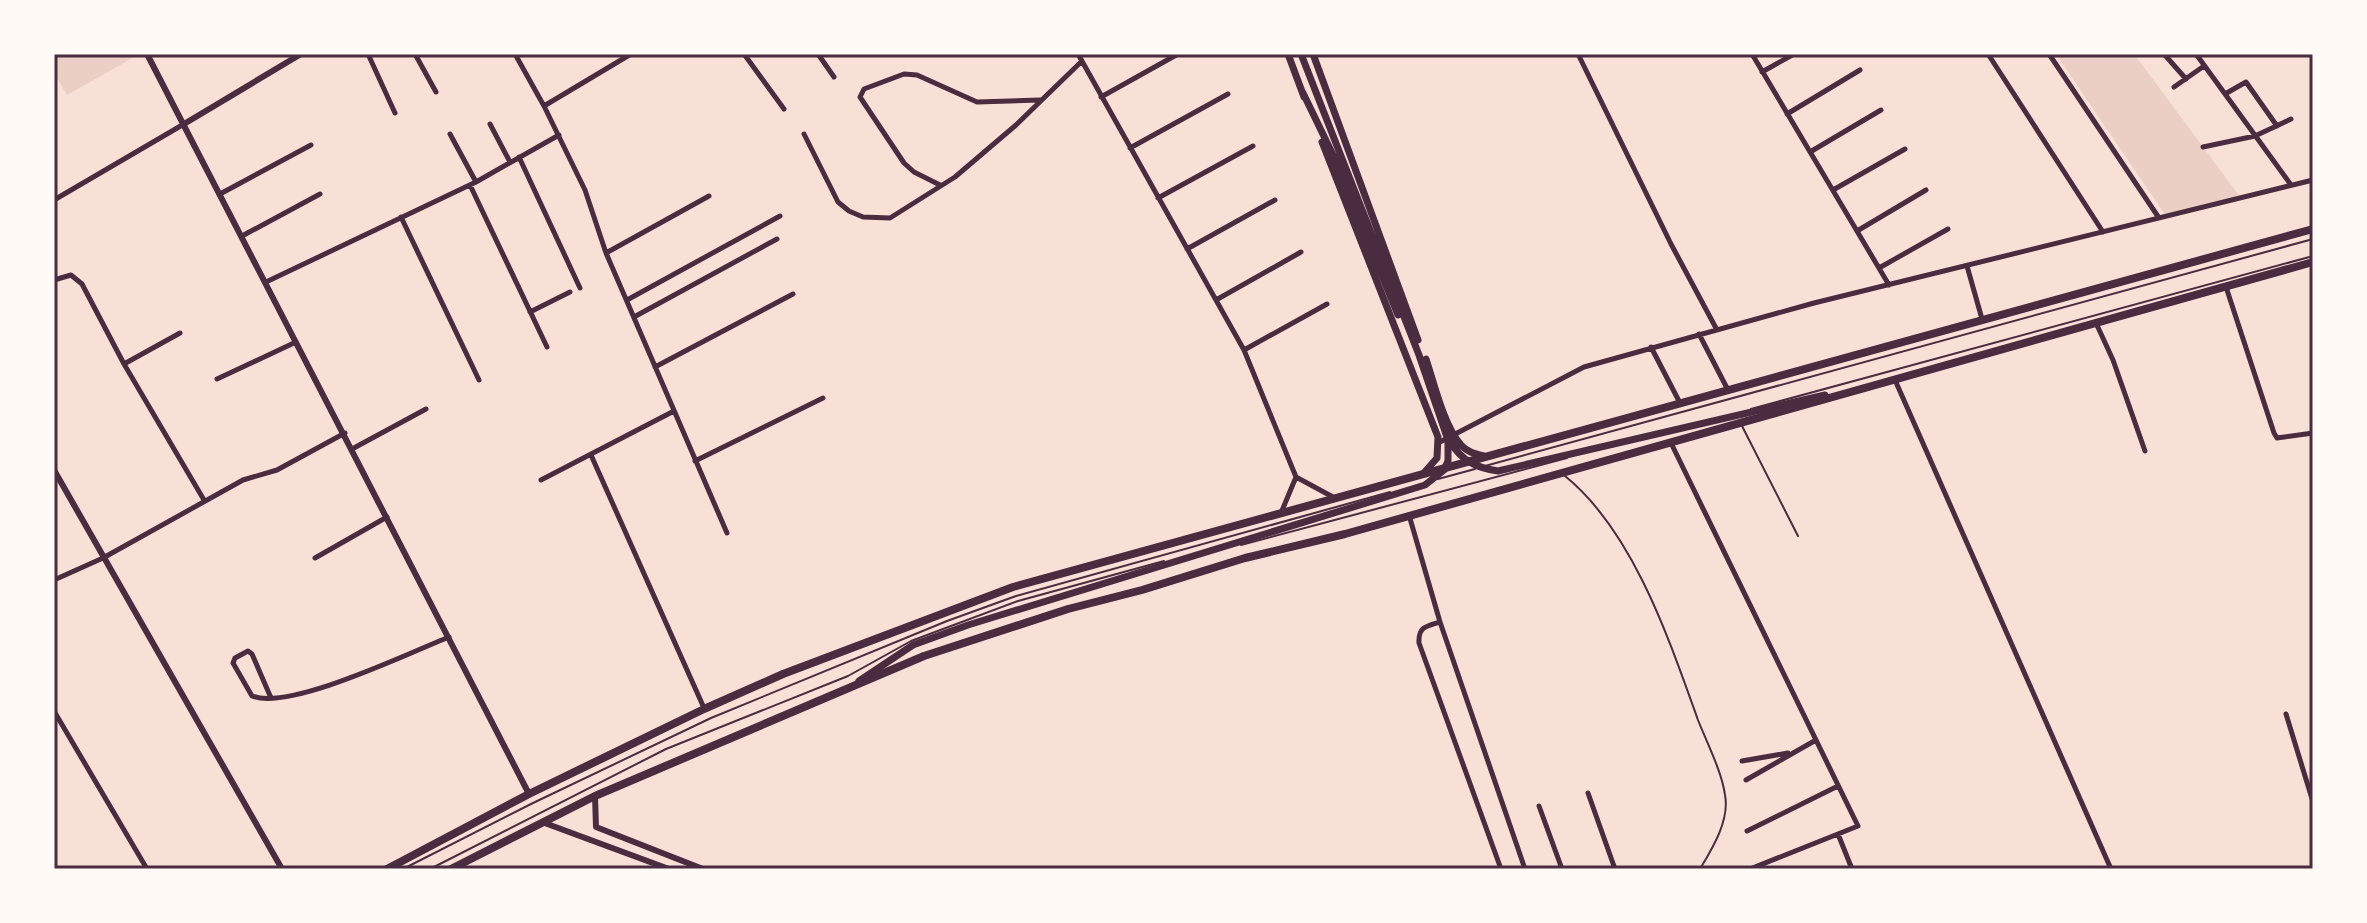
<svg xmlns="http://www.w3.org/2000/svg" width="2367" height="923" font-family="'Fira Sans Condensed',sans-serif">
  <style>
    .green { fill: #ebcfc5 }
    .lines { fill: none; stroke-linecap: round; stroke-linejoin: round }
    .service { stroke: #4a2c40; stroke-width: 2 }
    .minor { stroke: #4a2c40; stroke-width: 5 }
    .tertiary { stroke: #4a2c40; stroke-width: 6 }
    .secondary { stroke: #4a2c40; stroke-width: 7 }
    .primary { stroke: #4a2c40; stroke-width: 8 }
    .neatline { fill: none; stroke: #4a2c40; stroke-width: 3 }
  </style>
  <rect width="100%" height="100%" fill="#f7e1d7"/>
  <path class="green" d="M 54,54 L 137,54 L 138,55 L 67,95 L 54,73 Z
    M 2056,54 L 2134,54 L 2241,198 L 2166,216 Z"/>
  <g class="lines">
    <path class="service" d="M 1751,409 L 2313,256
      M 1742,426 L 1798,536
      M 1485,466 L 2313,239
      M 1565,476 C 1633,531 1669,639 1698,720 C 1707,743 1722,772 1725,795 C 1730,820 1712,849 1700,869
      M 1438,479 L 1475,469
      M 1241,545 L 1567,458
      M 403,869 L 533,803 L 711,718 L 947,621 L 1016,596 L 1390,492
      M 430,869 L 666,749 L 848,676 L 911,641 L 1018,601 L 1164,561"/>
    <path class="minor" d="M 368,54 L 395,113
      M 415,54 L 436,92
      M 515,54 L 544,106 L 585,190 L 606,253 L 727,533
      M 744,54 L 784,109
      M 818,54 L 834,77
      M 1078,54 L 1244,350 L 1296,477 L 1333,497
      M 1578,54 L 1671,244 L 1717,330
      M 1752,54 L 1889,285
      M 1988,54 L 2103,232
      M 2049,54 L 2159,218
      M 2164,54 L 2186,79
      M 2196,54 L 2291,185
      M 1762,72 L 1794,54
      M 2174,87 L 2204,66
      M 2225,94 L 2246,82 L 2277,126
      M 1101,97 L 1178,54
      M 544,106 L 631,54
      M 1787,114 L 1860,70
      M 490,124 L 510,162
      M 450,134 L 476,182
      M 804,134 L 838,202 L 849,211 L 863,217 L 890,218 L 955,177 L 1016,125 L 1082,61
      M 2203,147 L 2255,136 L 2291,119
      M 1130,148 L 1228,94
      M 1810,152 L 1881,110
      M 519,157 L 580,288
      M 470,185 L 547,347
      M 940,185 L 914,172 L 904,163 L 860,97 L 864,89 L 904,74 L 917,75 L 977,102 L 1040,100
      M 1833,190 L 1905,149
      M 220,194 L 311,145
      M 1158,198 L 1253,146
      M 54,200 L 184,124
      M 401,217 L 479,380
      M 1857,231 L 1926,190
      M 242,236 L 320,194
      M 1187,249 L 1275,200
      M 606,253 L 709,196
      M 1967,266 L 1982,319
      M 1879,268 L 1948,229
      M 54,280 L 71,275 L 82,284 L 124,364 L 204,500
      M 266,282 L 476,182 L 559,135
      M 2226,287 L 2274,433 L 2277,438 L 2313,433
      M 627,300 L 780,216
      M 1216,300 L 1301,252
      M 530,312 L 570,292
      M 634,317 L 777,239
      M 2096,323 L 2113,360 L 2145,451
      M 1699,334 L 1728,390
      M 1651,347 L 1680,403
      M 1244,350 L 1327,304
      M 124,364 L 180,333
      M 655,367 L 793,294
      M 217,379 L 296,342
      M 1895,380 L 2111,869
      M 1438,443 L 1584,367 L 1814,303 L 2313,180
      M 1671,443 L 1858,826 L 1750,869
      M 352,449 L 426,409
      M 591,455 L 704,708
      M 695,461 L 823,398
      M 541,480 L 674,411
      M 1281,513 L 1296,477
      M 1409,515 L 1440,622 C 1426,626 1418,627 1419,643 L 1501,869
      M 315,558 L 387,517
      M 54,580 L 103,558 L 243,480 L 277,470 L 345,433
      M 1440,622 L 1525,869
      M 271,698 L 252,654 L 248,651 L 235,658 L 233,663 L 252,696 C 289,711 409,653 449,637
      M 54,711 L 147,869
      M 2286,714 L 2313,802
      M 1742,761 L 1788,753
      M 1746,780 L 1816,740
      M 1588,793 L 1615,869
      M 1539,806 L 1562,869
      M 1747,831 L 1838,786
      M 1838,834 L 1852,869"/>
    <path class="tertiary" d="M 147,54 L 529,794
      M 184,124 L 301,54
      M 54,470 L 282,869
      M 595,796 L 596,827 L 703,869
      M 542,822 L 669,869"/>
    <path class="secondary" d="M 1288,54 L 1304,97
      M 1313,54 L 1418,340
      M 1303,93 L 1335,159 L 1398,315
      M 1322,142 L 1438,437 L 1437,458 L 1423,474
      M 1426,359 C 1434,383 1444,426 1461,445 C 1467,452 1476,454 1484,456
      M 1450,441 C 1461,461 1477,468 1498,471 L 1825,395
      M 859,681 L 913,645 L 968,625 L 1425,485 L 1444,470 L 1448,461 L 1448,440 L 1419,355 L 1301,54"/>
    <path class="primary" d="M 387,869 L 529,794 L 704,709 L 783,674 L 1013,587 L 2313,229
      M 451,869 L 595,796 L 924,656 L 1068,609 L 1142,590 L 1245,558 L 1345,534 L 2313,262"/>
  </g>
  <rect width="2367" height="923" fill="none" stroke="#fffaf5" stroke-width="112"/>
  <rect x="56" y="56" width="2255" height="811" class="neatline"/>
</svg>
